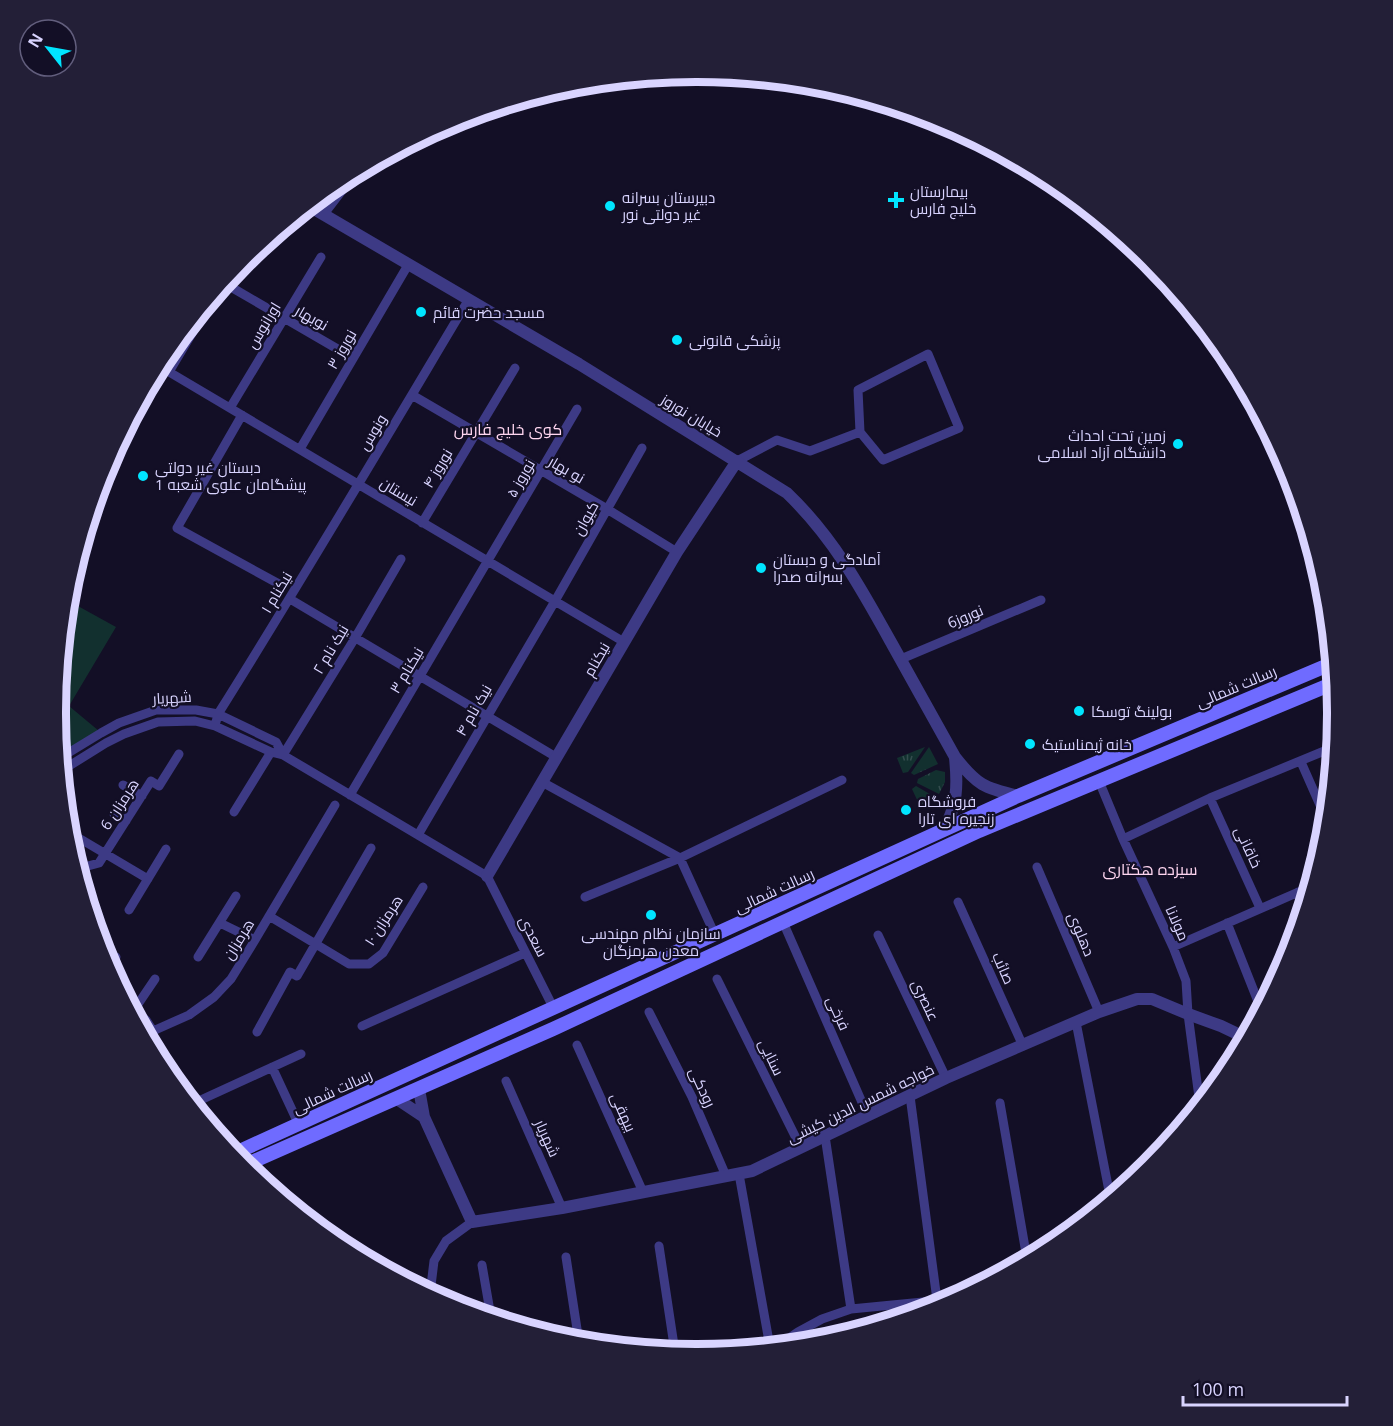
<svg xmlns="http://www.w3.org/2000/svg" width="1393" height="1426" font-family="'Open Sans',Cairo,sans-serif">
  <style>
    .grass { fill: url(#grass-tufts) }
    .park { fill: #12302f }
    .lines { fill: none; stroke-linecap: round; stroke-linejoin: round }
    .minor { stroke: #3d3a85; stroke-width: 9 }
    .tertiary { stroke: #3d3a85; stroke-width: 12 }
    .secondary { stroke: #6f6bff; stroke-width: 14 }
    .poi-dot { fill: #00e5ff; stroke: #130f26; stroke-width: 2 }
    .labels { text-anchor: middle; dominant-baseline: central; stroke-width: 4.5; stroke-linejoin: round; paint-order: stroke }
    .poi-label { font-size: 15px; fill: #d9d4ff; stroke: #130f26; text-anchor: start }
    .street-label { font-size: 15px; fill: #d9d4ff; stroke: #130f26 }
    .neighbourhood-label { font-size: 16px; fill: #ffd6f0; stroke: #130f26 }
    .rim { fill: none; stroke: #d9d4ff; stroke-width: 8 }
  </style>
  <defs>
    <pattern id="grass-tufts" width="24" height="20" patternUnits="userSpaceOnUse" patternTransform="scale(1.5)"><rect width="24" height="20" fill="#12302f"/><path d="M3 7l-1-3M5 7V3M7 7l1-3M15 17l-1-3M17 17v-4M19 17l1-3" fill="none" stroke="#344d4e"/></pattern>
  </defs>
  <rect width="100%" height="100%" fill="#130f26"/>
  <path class="grass" d="M 925,747 L 908,772 L 903,773 L 897,758 Z
    M 929,747 L 938,764 L 914,775 L 911,773 Z
    M 936,770 L 945,772 L 945,782 L 939,794 L 917,783 L 918,779 Z
    M 916,786 L 935,797 L 924,807 L 920,806 L 912,789 Z"/>
  <path class="park" d="M 67,600 L 116,627 L 69,706 L 99,731 L 60,754 L 56,713 Z"/>
  <g class="lines">
    <path class="minor" d="M 324,214 L 357,171
      M 224,283 L 353,358
      M 928,354 L 959,428 L 883,460 L 860,432 L 858,390 Z
      M 159,366 L 624,642
      M 169,372 L 216,293
      M 412,395 L 607,509 L 677,552
      M 230,408 L 321,257
      M 242,415 L 177,528 L 279,584
      M 300,449 L 408,265
      M 737,461 L 777,440 L 810,451 L 860,432
      M 422,523 L 515,368
      M 290,599 L 556,757
      M 901,659 L 1041,600
      M 215,726 L 218,714 C 304,577 386,438 469,299
      M 283,755 L 355,638 L 401,559
      M 60,758 L 101,733 L 119,723 L 156,710 L 196,710 L 218,714 L 276,742 L 283,755
      M 1301,762 L 1327,821
      M 61,771 L 106,743 L 124,734 L 158,722 L 195,721 L 215,726 L 271,752 L 283,755 L 487,876 L 554,1009
      M 1099,781 L 1123,839 L 1173,947 L 1186,981 L 1188,1014 L 1200,1105
      M 542,782 L 680,858 L 715,935
      M 123,785 L 142,796
      M 350,795 L 577,409
      M 1210,798 L 1260,908
      M 234,812 L 271,752
      M 114,814 L 126,821
      M 72,834 L 148,879
      M 418,835 L 555,601 L 642,448
      M 1123,839 L 1210,798 L 1334,747
      M 1037,867 L 1099,1012
      M 77,869 L 99,863 L 151,781 L 159,786 L 179,754
      M 1298,892 L 1305,906
      M 585,897 L 680,858 L 842,780
      M 958,902 L 1023,1046
      M 129,910 L 166,849
      M 269,916 L 349,964 L 369,964 L 383,953 L 423,887
      M 783,922 L 868,1116
      M 220,923 L 255,940
      M 1227,923 L 1261,1009
      M 878,935 L 946,1078
      M 1173,947 L 1310,887
      M 198,957 L 236,896
      M 109,968 L 116,957
      M 717,979 L 801,1148
      M 131,1008 L 146,1020 L 153,1031 L 189,1015 L 214,997 L 231,979 L 255,940 L 335,805
      M 134,1010 L 155,979
      M 649,1012 L 692,1097 L 726,1176
      M 1076,1022 L 1110,1196
      M 362,1026 L 525,953
      M 257,1032 L 290,972 L 297,976 L 371,848
      M 1242,1036 L 1256,1020
      M 577,1045 L 643,1192
      M 272,1067 L 299,1125
      M 506,1081 L 562,1208
      M 910,1096 L 937,1300
      M 1000,1103 L 1027,1259
      M 192,1104 L 301,1054
      M 825,1136 L 851,1309
      M 739,1174 L 770,1347
      M 659,1246 L 675,1352
      M 566,1257 L 579,1342
      M 482,1265 L 491,1317
      M 430,1294 L 434,1261 L 446,1241 L 472,1222
      M 905,1304 L 919,1312
      M 778,1346 L 798,1332 L 822,1319 L 851,1309 L 954,1299"/>
    <path class="tertiary" d="M 309,206 L 579,364 L 787,493 C 833,537 861,588 892,644 C 913,682 934,719 955,757 C 977,785 984,788 1018,796
      M 944,830 C 957,804 958,787 955,758
      M 487,876 L 677,552 L 737,461
      M 419,1089 L 424,1117 L 472,1222 L 562,1208 L 752,1171 L 946,1078 L 1099,1012 L 1137,999 L 1152,999 L 1188,1014 L 1221,1026 L 1246,1038
      M 397,1099 L 424,1117"/>
    <path class="secondary" d="M 233,1154 L 1018,796 L 1333,663
      M 243,1166 L 553,1029 L 979,831 L 1334,683"/>
  </g>
  <g class="poi-dot">
    <path d="M893 191h6v6h6v6h-6v6h-6v-6h-6v-6h6z"/>
    <circle cx="610" cy="206" r="6"/>
    <circle cx="421" cy="312" r="6"/>
    <circle cx="677" cy="340" r="6"/>
    <circle cx="1178" cy="444" r="6"/>
    <circle cx="143" cy="476" r="6"/>
    <circle cx="761" cy="568" r="6"/>
    <circle cx="1079" cy="711" r="6"/>
    <circle cx="1030" cy="744" r="6"/>
    <circle cx="906" cy="810" r="6"/>
    <circle cx="651" cy="915" r="6"/>
  </g>
  <g class="labels">
    <g class="poi-label">
      <text x="910" y="191">بیمارستان<tspan x="910" dy="17">خلیج فارس</tspan></text>
      <text x="622" y="197">دبیرستان بسرانه<tspan x="622" dy="17">غیر دولتی نور</tspan></text>
      <text x="433" y="312">مسجد حضرت قائم</text>
      <text x="689" y="340">پزشکی قانونی</text>
      <text x="1166" y="435" text-anchor="end">زمین تحت احداث<tspan x="1166" dy="17">دانشگاه آزاد اسلامی</tspan></text>
      <text x="155" y="467">دبستان غیر دولتی<tspan x="155" dy="17">پیشگامان علوی شعبه 1</tspan></text>
      <text x="773" y="559">آمادگی و دبستان<tspan x="773" dy="17">بسرانه صدرا</tspan></text>
      <text x="1091" y="711">بولینگ توسکا</text>
      <text x="1042" y="744">خانه ژیمناستیک</text>
      <text x="918" y="801">فروشگاه<tspan x="918" dy="17">زنجیره ای تارا</tspan></text>
      <text x="651" y="933" text-anchor="middle">سازمان نظام مهندسی<tspan x="651" dy="17">معدن هرمزگان</tspan></text>
    </g>
    <g class="street-label">
      <text transform="translate(312 317) rotate(30)">نوبهار</text>
      <text transform="translate(263 325) rotate(-59)">اورانوس</text>
      <text transform="translate(341 349) rotate(-60)">نوروز ۳</text>
      <text transform="translate(692 415) rotate(31)">خیابان نوروز</text>
      <text transform="translate(372 432) rotate(-59)">ونوس</text>
      <text transform="translate(437 468) rotate(-59)">نوروز ۴</text>
      <text transform="translate(567 469) rotate(30)">نو بهار</text>
      <text transform="translate(520 478) rotate(-60)">نوروز ۵</text>
      <text transform="translate(399 491) rotate(31)">نیستان</text>
      <text transform="translate(585 518) rotate(-61)">کیوان</text>
      <text transform="translate(276 592) rotate(-59)">نیکنام ۱</text>
      <text transform="translate(965 616) rotate(-23)">نوروز6</text>
      <text transform="translate(330 649) rotate(-59)">نیک نام ۲</text>
      <text transform="translate(596 659) rotate(-60)">نیکنام</text>
      <text transform="translate(406 670) rotate(-59)">نیکنام ۳</text>
      <text transform="translate(1236 686) rotate(-23)">رسالت شمالی</text>
      <text transform="translate(172 697) rotate(-3)">شهریار</text>
      <text transform="translate(473 710) rotate(-60)">نیک نام ۴</text>
      <text transform="translate(119 804) rotate(-57)">هرمزان 6</text>
      <text transform="translate(1249 847) rotate(65)">خاقانی</text>
      <text transform="translate(774 890) rotate(-25)">رسالت شمالی</text>
      <text transform="translate(383 920) rotate(-57)">هرمزان ۱۰</text>
      <text transform="translate(1178 923) rotate(66)">مولانا</text>
      <text transform="translate(1082 934) rotate(67)">دهلوی</text>
      <text transform="translate(534 936) rotate(63)">سعدی</text>
      <text transform="translate(238 939) rotate(-58)">هرمزان</text>
      <text transform="translate(1004 968) rotate(66)">صائب</text>
      <text transform="translate(926 1000) rotate(65)">عنصری</text>
      <text transform="translate(839 1013) rotate(66)">فرخی</text>
      <text transform="translate(772 1057) rotate(64)">سنایی</text>
      <text transform="translate(703 1087) rotate(65)">رودکی</text>
      <text transform="translate(332 1091) rotate(-25)">رسالت شمالی</text>
      <text transform="translate(860 1103) rotate(-26)">خواجه شمس الدين كيشی</text>
      <text transform="translate(624 1112) rotate(66)">بیهقی</text>
      <text transform="translate(548 1138) rotate(66)">شهریار</text>
    </g>
    <g class="neighbourhood-label">
      <text x="508" y="429">کوی خلیج فارس</text>
      <text x="1150" y="869">سیزده هکتاری</text>
    </g>
  </g>
  <path d="M0 0H1393V1426H0ZM696 82H697A630 630 0 0 1 1327 712V714A630 630 0 0 1 697 1344H696A630 630 0 0 1 66 714V712A630 630 0 0 1 696 82Z" fill="#231f37" fill-rule="evenodd"/>
  <path class="rim" d="M696 82H697A630 630 0 0 1 1327 712V714A630 630 0 0 1 697 1344H696A630 630 0 0 1 66 714V712A630 630 0 0 1 696 82Z"/>
  <g transform="translate(48 48) rotate(301)"><circle r="28" fill="#130f26" stroke="#625e7d" stroke-width="1.5"/>
  <path d="M0-4.5L10 22L0 15L-10 22Z" fill="#00e5ff"/>
  <text y="-9" font-size="16" font-weight="bold" text-anchor="middle" fill="#d9d4ff">N</text>
  </g>
  <path d="M1183 1396v9h164v-9" fill="none" stroke="#d9d4ff" stroke-width="3"/>
  <text x="1192" y="1396" font-size="18" fill="#d9d4ff" stroke="#130f26" stroke-width="4.5" paint-order="stroke">100 m</text>
</svg>
